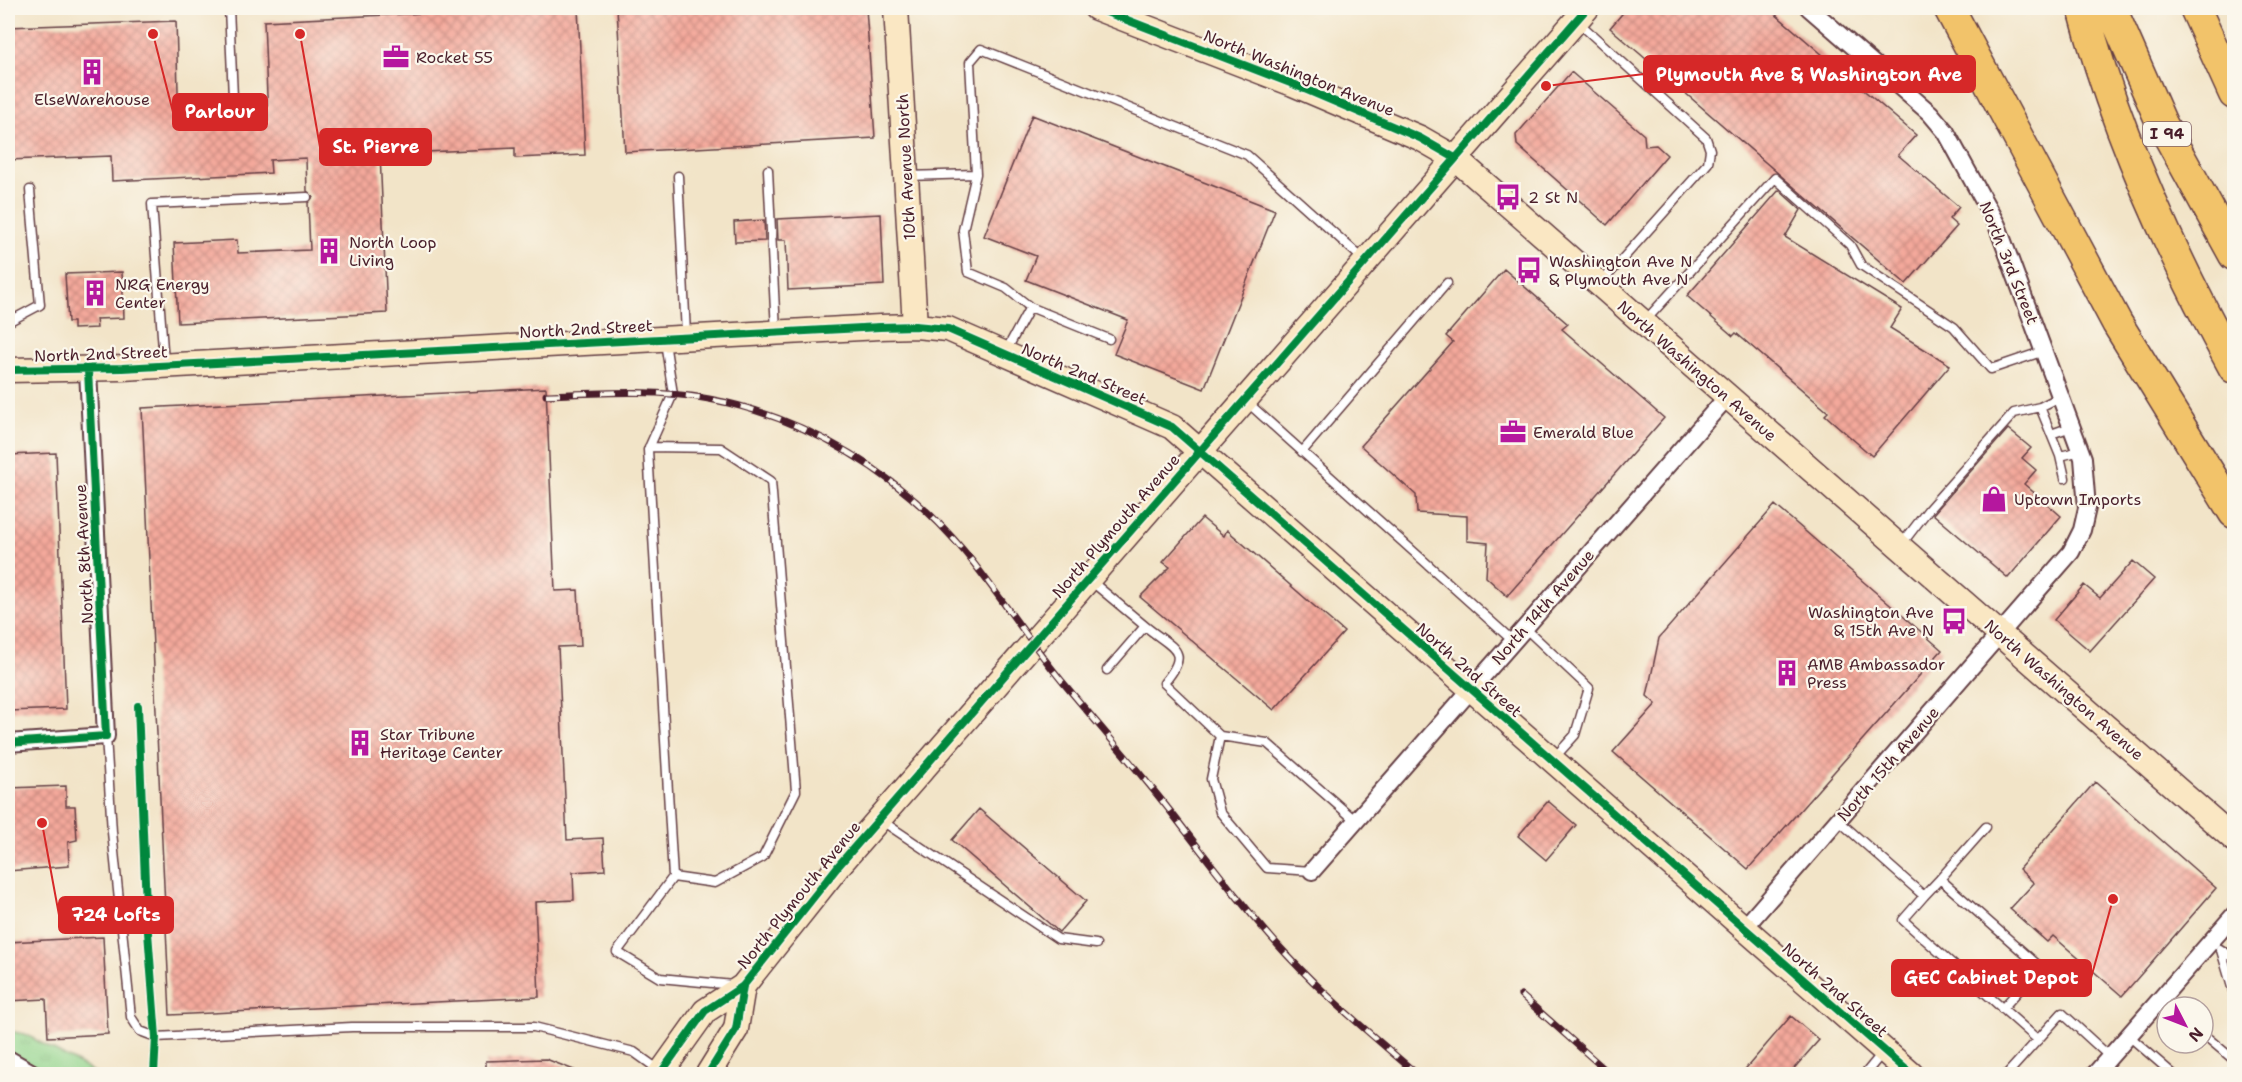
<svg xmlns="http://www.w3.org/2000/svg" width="2242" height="1082" font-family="'Shantell Sans',sans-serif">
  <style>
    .grass { fill: url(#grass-tufts); stroke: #6e7a5c; stroke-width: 1.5 }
    .building { fill: url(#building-cross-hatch) }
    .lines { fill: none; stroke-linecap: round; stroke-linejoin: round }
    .lane-casing { stroke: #633d43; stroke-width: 11 }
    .street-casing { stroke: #633d43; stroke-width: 20 }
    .secondary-casing { stroke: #633d43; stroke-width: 27 }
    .highway-casing { stroke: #633d43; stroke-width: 33 }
    .lane { stroke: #fff; stroke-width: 8 }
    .street { stroke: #fff; stroke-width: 16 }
    .secondary { stroke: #fae7c3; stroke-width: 24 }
    .highway { stroke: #f2c36a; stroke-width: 30 }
    .rail-casing { stroke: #4a1f2b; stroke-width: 7 }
    .rail { stroke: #fbf7ec; stroke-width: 4.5; stroke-dasharray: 14; stroke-linecap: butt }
    .cycleway-casing { stroke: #fbf7ec; stroke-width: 11 }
    .cycleway { stroke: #00873e; stroke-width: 8 }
    .labels { text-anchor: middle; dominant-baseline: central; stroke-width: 4.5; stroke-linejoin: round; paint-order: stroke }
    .shield { fill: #fbf7ec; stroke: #7f6065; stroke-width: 1.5 }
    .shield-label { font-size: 15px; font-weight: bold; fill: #4a1f2b }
    .poi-label { font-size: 16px; fill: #4a1f2b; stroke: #fbf7ec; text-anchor: start }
    .street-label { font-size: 16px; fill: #4a1f2b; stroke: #fbf7ec }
    .leader { fill: none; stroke: #d62828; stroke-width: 2 }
    .callout-dot { fill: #d62828; stroke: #fbf7ec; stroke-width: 2 }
    .callout { fill: #d62828; stroke: #d62828; stroke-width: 2 }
    .callout-label { font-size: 18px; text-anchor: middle; font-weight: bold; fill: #fff }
  </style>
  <defs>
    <pattern id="grass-tufts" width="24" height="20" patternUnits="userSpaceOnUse" patternTransform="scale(1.5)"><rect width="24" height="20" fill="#92d48c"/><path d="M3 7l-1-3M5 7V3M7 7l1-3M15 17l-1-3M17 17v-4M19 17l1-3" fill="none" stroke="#7fb679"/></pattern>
    <pattern id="building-cross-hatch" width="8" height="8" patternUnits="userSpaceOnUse" patternTransform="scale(1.5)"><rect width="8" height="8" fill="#f4a99b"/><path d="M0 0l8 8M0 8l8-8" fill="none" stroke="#c8897f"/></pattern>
  </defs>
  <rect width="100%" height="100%" fill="#fbf7ec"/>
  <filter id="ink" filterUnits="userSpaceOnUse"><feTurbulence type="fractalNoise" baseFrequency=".0167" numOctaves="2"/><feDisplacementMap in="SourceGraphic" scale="12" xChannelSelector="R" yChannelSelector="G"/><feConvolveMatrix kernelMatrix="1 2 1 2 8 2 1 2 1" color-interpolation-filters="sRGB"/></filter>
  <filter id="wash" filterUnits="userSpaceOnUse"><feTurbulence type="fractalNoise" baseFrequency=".008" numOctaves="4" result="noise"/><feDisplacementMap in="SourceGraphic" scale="24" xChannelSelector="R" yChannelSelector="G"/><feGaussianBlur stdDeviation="1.35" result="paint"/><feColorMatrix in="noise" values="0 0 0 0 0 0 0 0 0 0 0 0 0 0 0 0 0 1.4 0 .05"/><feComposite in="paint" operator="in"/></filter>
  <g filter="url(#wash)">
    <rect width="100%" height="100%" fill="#f2e4c8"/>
    <path class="grass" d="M 8,1031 L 25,1034 L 97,1074 L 8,1074 Z"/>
    <g id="blocks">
      <path class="building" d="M 529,8 L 578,8 L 585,155 L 515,158 L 515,148 L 380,154 L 387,313 L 178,323 L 174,243 L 237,240 L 238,253 L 310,250 L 308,203 L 313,197 L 307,191 L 306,158 L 270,160 L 271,173 L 112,181 L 111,156 L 8,160 L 8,27 L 176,21 L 179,126 L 268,121 L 264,21 Z
        M 617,8 L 866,8 L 875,138 L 625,152 Z
        M 1627,8 L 1768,8 L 1916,135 L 1898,155 L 1959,207 L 1949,219 L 1957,226 L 1906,284 L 1610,28 Z
        M 1571,72 L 1644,135 L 1645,146 L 1656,145 L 1667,155 L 1607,225 L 1517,145 L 1516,135 Z
        M 1032,115 L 1275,210 L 1204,389 L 1114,354 L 1128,320 L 1026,280 L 1036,256 L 984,236 Z
        M 1779,190 L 1801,210 L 1785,237 L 1902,309 L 1890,328 L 1950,365 L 1872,456 L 1825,415 L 1828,412 L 1736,333 L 1733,336 L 1687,296 Z
        M 881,214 L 884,285 L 788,290 L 786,240 L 778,240 L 777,219 Z
        M 764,220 L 765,241 L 735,242 L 734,222 Z
        M 1504,269 L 1568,324 L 1562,329 L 1664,418 L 1507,596 L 1486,577 L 1488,543 L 1467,541 L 1467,516 L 1417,513 L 1416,495 L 1361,446 L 1453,342 L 1446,336 Z
        M 122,272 L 124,318 L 96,319 L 97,328 L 73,329 L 73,322 L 68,322 L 65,274 Z
        M 546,388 L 555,591 L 578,590 L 581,646 L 558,647 L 567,840 L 603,838 L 605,870 L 573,872 L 574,900 L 535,902 L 539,997 L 170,1015 L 142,408 Z
        M 2008,429 L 2031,448 L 2022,458 L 2036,470 L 2024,484 L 2061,516 L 2008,578 L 1933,514 Z
        M 56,453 L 66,709 L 8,711 L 8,455 Z
        M 1775,505 L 1942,650 L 1748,869 L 1613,752 L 1656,704 L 1647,696 L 1659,638 Z
        M 1202,518 L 1224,536 L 1227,530 L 1344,632 L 1274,710 L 1140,597 L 1170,567 L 1163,562 Z
        M 2133,561 L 2154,579 L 2090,651 L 2054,620 L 2084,585 L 2100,598 Z
        M 2095,782 L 2216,888 L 2122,996 L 2053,936 L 2047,942 L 2010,909 L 2034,883 L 2019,869 Z
        M 66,786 L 66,806 L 75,806 L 77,840 L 68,842 L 69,866 L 8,871 L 8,788 Z
        M 1548,801 L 1576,825 L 1546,860 L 1518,836 Z
        M 979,809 L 1086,901 L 1059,932 L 952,840 Z
        M 103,937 L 108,1034 L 48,1037 L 46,999 L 8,1001 L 8,942 Z
        M 1791,1016 L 1819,1040 L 1789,1074 L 1741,1074 Z
        M 546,1059 L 584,1074 L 486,1074 L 486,1061 Z"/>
    </g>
  </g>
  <g filter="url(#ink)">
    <use href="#blocks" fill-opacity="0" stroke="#633d43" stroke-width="1.5"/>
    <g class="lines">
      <g class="lane-casing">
        <path id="lane" d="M 229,8 L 233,97
          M 1578,22 L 1706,138 L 1710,150 L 1708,163 L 1601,283
          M 768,170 L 776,331
          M 678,176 L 686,334
          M 907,176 L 976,174
          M 1030,307 L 1109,339
          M 1645,321 L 1775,178 L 1850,245 L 1861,265 L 1954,327 L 1991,369 L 2044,351
          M 8,322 L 40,305 L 30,190
          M 665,342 L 673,394 L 648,450 L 673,877 L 617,952 L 660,978 L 733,985
          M 1006,351 L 1030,307 L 1006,288 L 968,272 L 963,230 L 976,174 L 970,62 L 981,49 L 1247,155 L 1364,260
          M 164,362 L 152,204 L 307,197
          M 2060,397 L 2040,407 L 2060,456 L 2081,451
          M 1247,402 L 1513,641
          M 2051,434 L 2071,427
          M 649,447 L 721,448 L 771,481 L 796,791 L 763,857 L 715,883 L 673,877
          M 1302,452 L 1447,283
          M 2060,456 L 2065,478
          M 1901,545 L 1928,510 L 2014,413 L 2040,407
          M 1091,581 L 1145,626 L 1107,670
          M 1145,626 C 1173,649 1192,650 1164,683 L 1220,736
          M 1525,628 L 1589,688 L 1575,735 L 1554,758
          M 106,736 L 112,832 L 131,1017 L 140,1031 L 156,1037 L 352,1027 L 534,1027 L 634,1052 L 659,1070
          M 1838,820 L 1924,896 L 1903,920 L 2038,1040
          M 882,821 L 1058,939 L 1096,944
          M 1312,871 L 1267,868 L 1220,812 L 1211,779 L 1220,736 L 1267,743 L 1356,821
          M 1940,879 L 1986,827
          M 1924,896 L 1940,879 L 2040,967 L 2002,1009
          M 2220,949 L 2234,958
          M 2221,950 L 2234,994
          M 2203,1034 L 2234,1060
          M 2129,1036 L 2173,1074
          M 1865,1074 L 1884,1051
          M 2007,1074 L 2062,1013 L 2110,1057"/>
      </g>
      <g class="street-casing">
        <path id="street" d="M 8,743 L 106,736 L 88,370
          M 1312,871 L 1727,397
          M 1744,928 L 2071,552 L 2082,530 L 2087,508 L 2083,458 L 1997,225 L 1946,132 L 1930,113 L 1809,8
          M 8,1059 L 34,1074
          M 2095,1074 L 2234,915"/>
      </g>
      <g class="secondary-casing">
        <path id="secondary" d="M 896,8 L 915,326
          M 1096,8 L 1293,84 L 1420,138 L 1455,158 L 2234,839
          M 8,370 L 122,368 L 880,327 L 915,326 L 948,329 L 1172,427 L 1911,1074
          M 660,1074 L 705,1011 L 743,986 L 839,865 L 1587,8
          M 708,1074 L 736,1029 L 743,986"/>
      </g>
      <g class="highway-casing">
        <path id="highway" d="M 1949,8 L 2117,323 L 2234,513
          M 2083,8 C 2116,134 2171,254 2234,368
          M 2111,8 L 2162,124 L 2234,255
          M 2195,8 L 2234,94"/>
      </g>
      <use href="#lane" class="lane"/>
      <use href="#street" class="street"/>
      <use href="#secondary" class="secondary"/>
      <use href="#highway" class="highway"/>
      <g class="rail-casing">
        <path id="rail" d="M 546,395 C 600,393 655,389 709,399 C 807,417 901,475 964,551 C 1000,595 1030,643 1066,686 C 1102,729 1140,772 1174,816 C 1211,864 1247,912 1288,956 C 1328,999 1373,1036 1417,1074
          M 1521,995 L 1610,1074"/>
      </g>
      <use href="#rail" class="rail"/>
      <g class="cycleway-casing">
        <path id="cycleway" d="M 1096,8 L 1293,84 L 1420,138 L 1455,158
          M 8,370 L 122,368 L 880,327 L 915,326 L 948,329 L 1172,427 L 1911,1074
          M 138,706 L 146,906 L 156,1037 L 154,1074
          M 8,743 L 106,736 L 88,370
          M 660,1074 L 705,1011 L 743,986 L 839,865 L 1587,8
          M 708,1074 L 736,1029 L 743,986"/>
      </g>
      <use href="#cycleway" class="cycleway"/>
    </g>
  </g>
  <defs>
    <g id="office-bare" transform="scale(2.07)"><path d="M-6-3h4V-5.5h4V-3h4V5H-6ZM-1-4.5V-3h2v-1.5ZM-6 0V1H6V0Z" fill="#b5179e" stroke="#fbf7ec" stroke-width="2.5" paint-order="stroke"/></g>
    <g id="building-bare" transform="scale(2.07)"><path d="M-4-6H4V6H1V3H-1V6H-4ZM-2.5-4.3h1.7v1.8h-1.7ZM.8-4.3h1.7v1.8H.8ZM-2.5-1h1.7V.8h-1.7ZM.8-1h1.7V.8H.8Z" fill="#b5179e" stroke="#fbf7ec" stroke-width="2.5" paint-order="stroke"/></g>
    <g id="bus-bare" transform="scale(2.07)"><path d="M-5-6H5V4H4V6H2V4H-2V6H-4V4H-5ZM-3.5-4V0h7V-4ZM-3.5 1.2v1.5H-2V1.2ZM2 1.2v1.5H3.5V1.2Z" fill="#b5179e" stroke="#fbf7ec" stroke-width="2.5" paint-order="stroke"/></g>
    <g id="shop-bare" transform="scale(2.07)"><path d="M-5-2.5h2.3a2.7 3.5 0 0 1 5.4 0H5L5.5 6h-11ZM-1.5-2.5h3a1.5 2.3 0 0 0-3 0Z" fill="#b5179e" stroke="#fbf7ec" stroke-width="2.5" paint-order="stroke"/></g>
  </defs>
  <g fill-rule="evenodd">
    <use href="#office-bare" x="396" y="57"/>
    <use href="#building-bare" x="92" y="72"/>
    <use href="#bus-bare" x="1508" y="197"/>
    <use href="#building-bare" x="329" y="251"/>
    <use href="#bus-bare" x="1529" y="270"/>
    <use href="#building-bare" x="95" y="293"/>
    <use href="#office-bare" x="1513" y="432"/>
    <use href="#shop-bare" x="1994" y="499"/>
    <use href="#bus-bare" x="1954" y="621"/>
    <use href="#building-bare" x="1787" y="673"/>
    <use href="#building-bare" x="360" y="743"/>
  </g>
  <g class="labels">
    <rect class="shield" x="2143" y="122" width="48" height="24" rx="4.5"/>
    <g class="shield-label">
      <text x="2167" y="134">I 94</text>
    </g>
    <g class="poi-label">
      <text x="416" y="57">Rocket 55</text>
      <text x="92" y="99" text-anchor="middle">ElseWarehouse</text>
      <text x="1528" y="197">2 St N</text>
      <text x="349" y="242">North Loop<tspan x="349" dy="18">Living</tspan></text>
      <text x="1549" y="261">Washington Ave N<tspan x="1549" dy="18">&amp; Plymouth Ave N</tspan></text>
      <text x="115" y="284">NRG Energy<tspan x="115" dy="18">Center</tspan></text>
      <text x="1533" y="432">Emerald Blue</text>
      <text x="2014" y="499">Uptown Imports</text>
      <text x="1934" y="612" text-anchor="end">Washington Ave<tspan x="1934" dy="18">&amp; 15th Ave N</tspan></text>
      <text x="1807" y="664">AMB Ambassador<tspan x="1807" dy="18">Press</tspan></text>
      <text x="380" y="734">Star Tribune<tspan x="380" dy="18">Heritage Center</tspan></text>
    </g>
    <g class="street-label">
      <text transform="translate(1299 73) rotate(22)">North Washington Avenue</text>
      <text transform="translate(906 167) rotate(-93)">10th Avenue North</text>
      <text transform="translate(2009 263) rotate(68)">North 3rd Street</text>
      <text transform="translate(586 329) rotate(-3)">North 2nd Street</text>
      <text transform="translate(101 354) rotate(-2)">North 2nd Street</text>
      <text transform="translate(1697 371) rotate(41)">North Washington Avenue</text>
      <text transform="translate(1084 374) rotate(23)">North 2nd Street</text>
      <text transform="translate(1116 526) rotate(-49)">North Plymouth Avenue</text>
      <text transform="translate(84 554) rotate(-93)">North 8th Avenue</text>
      <text transform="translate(1543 607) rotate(-49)">North 14th Avenue</text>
      <text transform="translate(1469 670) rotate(41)">North 2nd Street</text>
      <text transform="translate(2064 690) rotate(41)">North Washington Avenue</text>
      <text transform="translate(1888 764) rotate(-49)">North 15th Avenue</text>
      <text transform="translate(799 895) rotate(-51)">North Plymouth Avenue</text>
      <text transform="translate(1835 990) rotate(41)">North 2nd Street</text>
    </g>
  </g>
  <path class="leader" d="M1546 86L1644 74M153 34L173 112M300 34L320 147M42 823L59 915M2113 899L2091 978"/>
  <g class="callout-dot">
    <circle cx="1546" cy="86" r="6"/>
    <circle cx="153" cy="34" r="6"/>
    <circle cx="300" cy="34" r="6"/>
    <circle cx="42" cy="823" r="6"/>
    <circle cx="2113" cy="899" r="6"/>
  </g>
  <g class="callout">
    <rect x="1644" y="56" width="331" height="36" rx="6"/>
    <rect x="173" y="94" width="94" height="36" rx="6"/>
    <rect x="320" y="129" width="111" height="36" rx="6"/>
    <rect x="59" y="897" width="114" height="36" rx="6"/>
    <rect x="1892" y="960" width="199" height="36" rx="6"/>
  </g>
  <g class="callout-label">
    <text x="1809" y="81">Plymouth Ave &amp; Washington Ave</text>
    <text x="220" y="118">Parlour</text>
    <text x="376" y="153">St. Pierre</text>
    <text x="116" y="921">724 Lofts</text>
    <text x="1991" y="984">GEC Cabinet Depot</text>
  </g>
  <rect width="2242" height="1082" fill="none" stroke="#fbf7ec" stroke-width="30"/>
  <g transform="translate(2185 1025) rotate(132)"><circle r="28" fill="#fbf7ec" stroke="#b4a19f" stroke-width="1.5"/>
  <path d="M0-4.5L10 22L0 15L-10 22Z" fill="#b5179e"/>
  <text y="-9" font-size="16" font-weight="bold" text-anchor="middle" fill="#4a1f2b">N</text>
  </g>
</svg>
